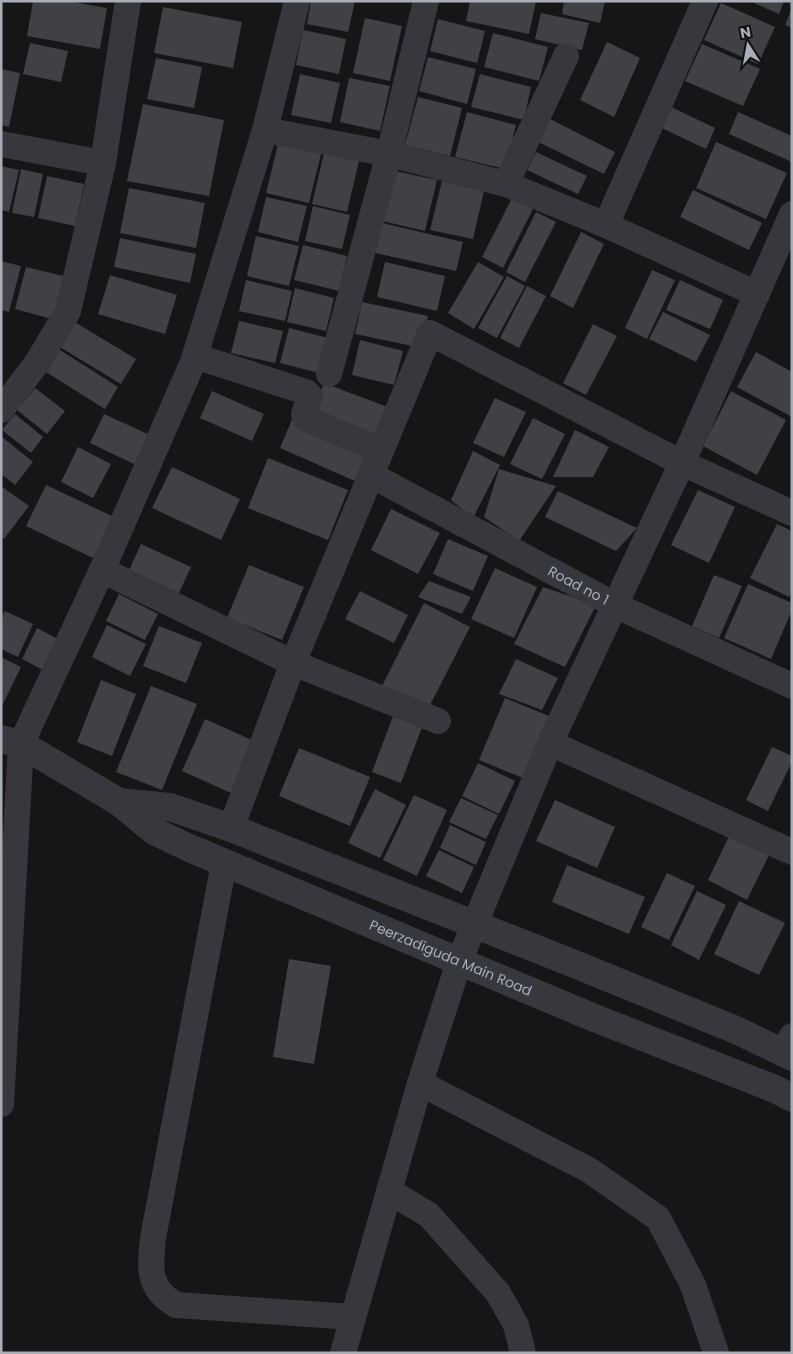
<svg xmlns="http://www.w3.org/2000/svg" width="793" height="1354" font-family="Poppins,sans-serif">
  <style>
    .building { fill: #404145 }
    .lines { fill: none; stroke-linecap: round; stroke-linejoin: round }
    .minor { stroke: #37383d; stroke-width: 26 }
    .tertiary { stroke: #37383d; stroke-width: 28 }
    .labels { text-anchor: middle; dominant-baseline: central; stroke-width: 5; stroke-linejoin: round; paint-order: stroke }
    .street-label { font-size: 14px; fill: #a8adb8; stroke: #111113 }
  </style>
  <rect width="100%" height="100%" fill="#161618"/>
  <path class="building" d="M 33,1 L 68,1 L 107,8 L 100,49 L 27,36 Z
    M 311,1 L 355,1 L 348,32 L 307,24 Z
    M 470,1 L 536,1 L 529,34 L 466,21 Z
    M 564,1 L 605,1 L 600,23 L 562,14 Z
    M 750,1 L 784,1 L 779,14 Z
    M 721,3 L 775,27 L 758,64 L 704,40 Z
    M 163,7 L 242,22 L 233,68 L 154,53 Z
    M 792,8 L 792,28 L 785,25 Z
    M 541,13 L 589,23 L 582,50 L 535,39 Z
    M 365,18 L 402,26 L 390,81 L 353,73 Z
    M 438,19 L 485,31 L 477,63 L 430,51 Z
    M 303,30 L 346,39 L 339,74 L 296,65 Z
    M 493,33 L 548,47 L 539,81 L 484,67 Z
    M 607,42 L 640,58 L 614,117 L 580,100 Z
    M 30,43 L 68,51 L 61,82 L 23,74 Z
    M 702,44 L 760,69 L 743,106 L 685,81 Z
    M 428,57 L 476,69 L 467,104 L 419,91 Z
    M 156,58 L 202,67 L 194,108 L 147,99 Z
    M 1,69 L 20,73 L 9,127 L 1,125 Z
    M 300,74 L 340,83 L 331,123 L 291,115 Z
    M 480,74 L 531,87 L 524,120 L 471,107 Z
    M 349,78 L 390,86 L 380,131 L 340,122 Z
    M 418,97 L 462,108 L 450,156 L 405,145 Z
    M 663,103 L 715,128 L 706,149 L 653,124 Z
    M 143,104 L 224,120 L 209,196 L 127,181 Z
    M 467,112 L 516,125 L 505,169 L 455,157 Z
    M 738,112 L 792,136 L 792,162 L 729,134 Z
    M 546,117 L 615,152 L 604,174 L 534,140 Z
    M 716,142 L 787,173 L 766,219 L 696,188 Z
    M 278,144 L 321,154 L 309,203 L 266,193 Z
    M 536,152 L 587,176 L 578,194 L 527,170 Z
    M 324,153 L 359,161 L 347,212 L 312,204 Z
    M 1,166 L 19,170 L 9,212 L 1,210 Z
    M 21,169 L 43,174 L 34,217 L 12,213 Z
    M 390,170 L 437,180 L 425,231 L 378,220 Z
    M 47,176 L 84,184 L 75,226 L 38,218 Z
    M 442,181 L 484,191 L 473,239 L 430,230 Z
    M 129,188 L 205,203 L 196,248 L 120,233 Z
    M 693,190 L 762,223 L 749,250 L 680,217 Z
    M 266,197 L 307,206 L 298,242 L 258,232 Z
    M 512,198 L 533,209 L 503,268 L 482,257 Z
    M 313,206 L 350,215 L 342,249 L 305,241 Z
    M 536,212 L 556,222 L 525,282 L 506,272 Z
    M 378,222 L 463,242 L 456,271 L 371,252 Z
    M 581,232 L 604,244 L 573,308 L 550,296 Z
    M 256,236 L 299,246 L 289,286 L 247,276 Z
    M 120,238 L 196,254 L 190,283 L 114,267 Z
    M 303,245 L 347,256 L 339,291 L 294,280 Z
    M 1,261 L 21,266 L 9,312 L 1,310 Z
    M 385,262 L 445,276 L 437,311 L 377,297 Z
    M 478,262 L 504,277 L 474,329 L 448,313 Z
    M 26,267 L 67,277 L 56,320 L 15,309 Z
    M 652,270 L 675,280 L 647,339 L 625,328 Z
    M 110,275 L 177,295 L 165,334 L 98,314 Z
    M 507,276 L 525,286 L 497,338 L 478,328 Z
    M 246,280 L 292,291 L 285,321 L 239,311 Z
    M 680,280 L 723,300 L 710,329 L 666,310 Z
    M 527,286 L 546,296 L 519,348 L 500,338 Z
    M 295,288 L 334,298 L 326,331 L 287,322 Z
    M 362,302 L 428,316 L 422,348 L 355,334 Z
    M 663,312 L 710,335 L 696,362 L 649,339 Z
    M 73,321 L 136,359 L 121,384 L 58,346 Z
    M 239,321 L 283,331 L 275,363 L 231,353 Z
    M 593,324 L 617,336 L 586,395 L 563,383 Z
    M 289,328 L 328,338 L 319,373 L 280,363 Z
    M 360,340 L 403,351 L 394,385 L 352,375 Z
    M 60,350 L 118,387 L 105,409 L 46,372 Z
    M 756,352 L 792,372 L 792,417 L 737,387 Z
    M 324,383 L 390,408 L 377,443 L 310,418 Z
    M 35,388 L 65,411 L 47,434 L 17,410 Z
    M 212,391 L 264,414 L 252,441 L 200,418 Z
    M 731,391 L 786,420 L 757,475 L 703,446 Z
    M 495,398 L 526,412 L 504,457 L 473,443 Z
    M 15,414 L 43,437 L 31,453 L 2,430 Z
    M 104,414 L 150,435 L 136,465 L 90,443 Z
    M 293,417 L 368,450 L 355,481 L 280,448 Z
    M 533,418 L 565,434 L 542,479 L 510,464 Z
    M 575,430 L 609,447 L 593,477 L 553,477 Z
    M 1,436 L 33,462 L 15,485 L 1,474 Z
    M 78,447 L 111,464 L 93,498 L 61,482 Z
    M 473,451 L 500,465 L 473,518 L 451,500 Z
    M 268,458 L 348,490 L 328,540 L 248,508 Z
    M 172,467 L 240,499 L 221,540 L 152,508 Z
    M 499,469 L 556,486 L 519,541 L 484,517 Z
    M 46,485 L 114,517 L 93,558 L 26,526 Z
    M 1,486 L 29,506 L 4,539 L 1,536 Z
    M 698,490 L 735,507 L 709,563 L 671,545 Z
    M 558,491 L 637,528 L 616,551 L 545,517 Z
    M 391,509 L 440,533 L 418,574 L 371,550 Z
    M 777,524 L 792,531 L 792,591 L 789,597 L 750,578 Z
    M 448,539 L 488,556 L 473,591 L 433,574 Z
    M 141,544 L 191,567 L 179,593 L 129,570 Z
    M 249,565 L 304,587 L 282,640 L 227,618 Z
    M 495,568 L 537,587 L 514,638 L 471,619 Z
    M 714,575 L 742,586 L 719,638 L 692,626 Z
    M 429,581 L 471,597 L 462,614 L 418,597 Z
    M 748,584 L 792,603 L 792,610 L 771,659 L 724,638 Z
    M 543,587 L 596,605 L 565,667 L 514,644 Z
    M 360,591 L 408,615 L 394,643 L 345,619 Z
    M 119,594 L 158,614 L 145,640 L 106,621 Z
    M 424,603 L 470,627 L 428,709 L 382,686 Z
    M 5,611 L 33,624 L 18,657 L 1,649 L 1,619 Z
    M 107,625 L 146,644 L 130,676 L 92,657 Z
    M 159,626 L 202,643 L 186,683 L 143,666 Z
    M 37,628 L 60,640 L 45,671 L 22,659 Z
    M 1,657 L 21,667 L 3,704 L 1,703 Z
    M 516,659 L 558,678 L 542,710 L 499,694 Z
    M 101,680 L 136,694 L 112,756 L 77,742 Z
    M 151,686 L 197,704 L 162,790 L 116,772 Z
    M 505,698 L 549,716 L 523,778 L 479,760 Z
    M 395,711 L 424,722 L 401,783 L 372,772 Z
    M 205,719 L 254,741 L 231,793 L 182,771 Z
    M 772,747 L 792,756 L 792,762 L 768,811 L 746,800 Z
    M 299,748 L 370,777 L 350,826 L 279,796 Z
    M 478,763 L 515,781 L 499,814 L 462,796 Z
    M 375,789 L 406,805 L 380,858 L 348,843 Z
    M 414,795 L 447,810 L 417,876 L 383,860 Z
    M 461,798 L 498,815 L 486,839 L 449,822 Z
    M 555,800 L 615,827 L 597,868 L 536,841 Z
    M 450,825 L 486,842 L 476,865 L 440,848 Z
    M 732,830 L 772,849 L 747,900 L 708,880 Z
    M 439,850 L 474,867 L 462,893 L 426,876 Z
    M 567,865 L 645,897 L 629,934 L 552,902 Z
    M 667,873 L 695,886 L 669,940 L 641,927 Z
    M 697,891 L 726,905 L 699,960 L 671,945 Z
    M 739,901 L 785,923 L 759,975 L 714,954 Z
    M 289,959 L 331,966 L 314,1064 L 273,1057 Z"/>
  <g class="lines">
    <g class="minor">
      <path d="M 265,130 L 389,154 L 506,184 L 606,225 L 757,294"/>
      <path d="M 1,144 L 103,163"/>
      <path d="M 506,184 L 566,56"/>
      <path d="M 606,225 L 705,1"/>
      <path d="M 195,356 L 306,392 L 310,396 L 304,414 L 306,419 L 381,450"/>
      <path d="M 329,374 L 389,154 L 426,1"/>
      <path d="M 1,410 L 37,363 L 68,311 L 103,163 L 128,1"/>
      <path id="s1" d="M 371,475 L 617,606 L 792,686"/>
      <path d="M 102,570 L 293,663 L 438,721"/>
      <path d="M 550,743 L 792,852"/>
      <path d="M 231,828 L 293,663 L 430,333 L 682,463 L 792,513"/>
      <path d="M 224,863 L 153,1238 C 150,1268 147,1288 176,1305 L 353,1317"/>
      <path d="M 783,1053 L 792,1036"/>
      <path d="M 420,1083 L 589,1170 L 658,1218 L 693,1285 L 716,1353"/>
      <path d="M 1,1104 L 21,744 L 102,570 L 193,362 L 265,130 L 297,1"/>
      <path d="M 389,1191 L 429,1215 L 498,1293 L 516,1325 L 523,1353"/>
      <path d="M 343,1353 L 420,1083 L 459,962 L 550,743 L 682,463 L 792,214"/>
    </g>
    <g class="tertiary">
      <path d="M 1,739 L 21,744 L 119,802"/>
      <path id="s2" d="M 792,1057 L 736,1030 L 572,963 L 231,828 L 170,807 L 119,802 L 154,831 L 187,847 L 592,1017 L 775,1089 L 792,1098"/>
    </g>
  </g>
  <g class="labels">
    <g class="street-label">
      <text stroke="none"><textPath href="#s1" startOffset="235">Road no 1</textPath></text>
      <text stroke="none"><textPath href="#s2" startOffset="1090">Peerzadiguda Main Road</textPath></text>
    </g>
  </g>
  <rect width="793" height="1354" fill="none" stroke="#a8adb8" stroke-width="5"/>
  <g transform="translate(748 45) rotate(349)" stroke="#111113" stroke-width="4" paint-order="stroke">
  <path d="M0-4L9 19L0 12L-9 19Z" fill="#a8adb8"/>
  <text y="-8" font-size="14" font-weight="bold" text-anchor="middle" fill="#a8adb8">N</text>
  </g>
</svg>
